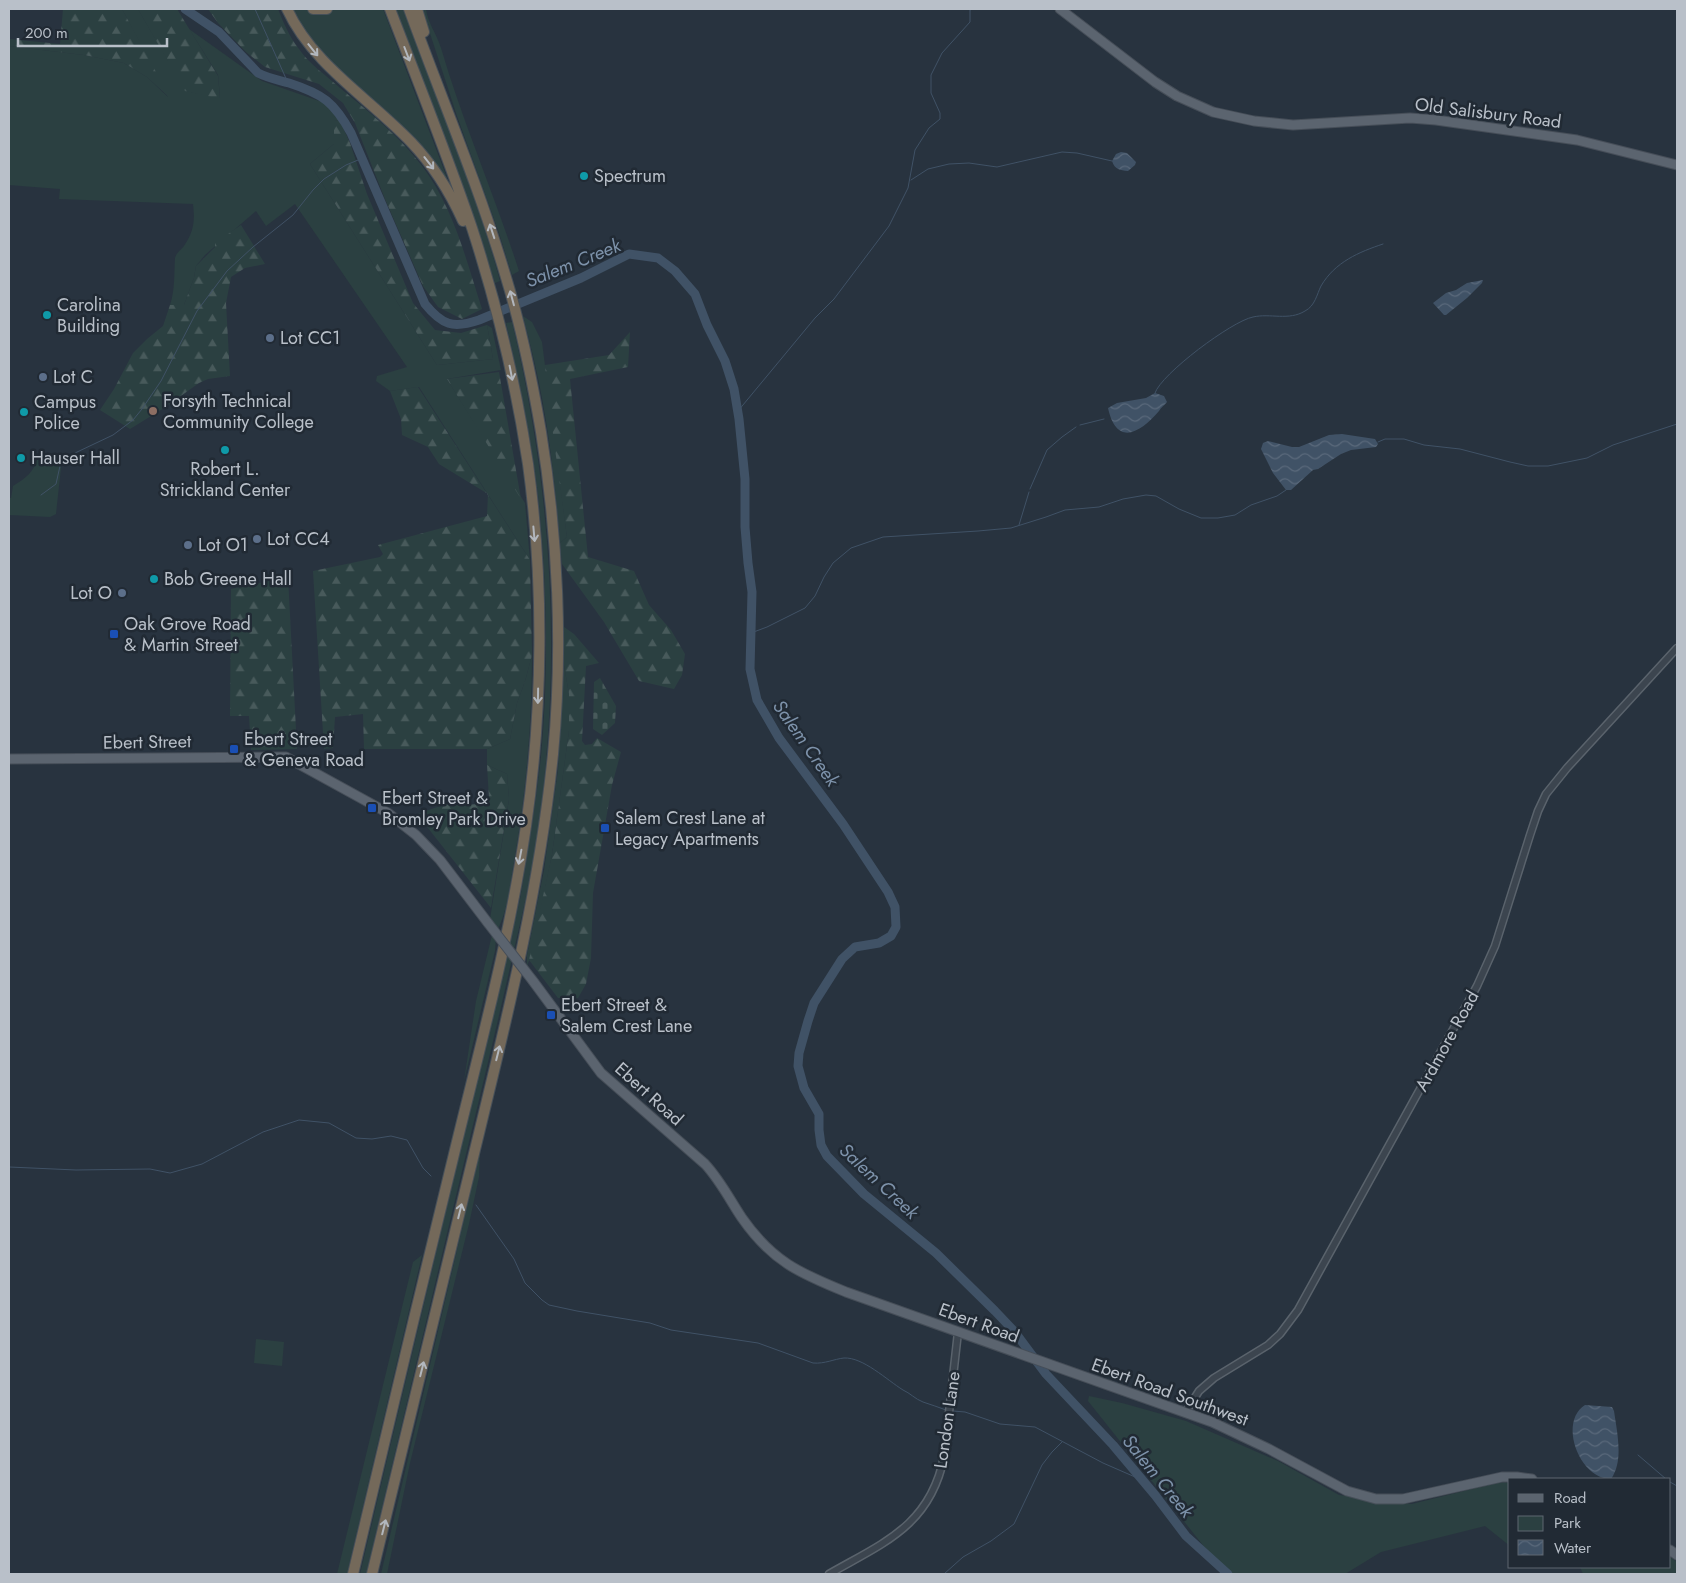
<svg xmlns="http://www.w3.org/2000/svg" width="1686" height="1583" font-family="Jost,sans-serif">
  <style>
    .green { fill: #2b4041 }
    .forest { fill: url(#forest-firs) }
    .cemetery { fill: url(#cemetery-stones) }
    .water { fill: url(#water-waves) }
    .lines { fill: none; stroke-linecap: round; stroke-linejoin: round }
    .stream { stroke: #405266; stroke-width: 1 }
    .river { stroke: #405266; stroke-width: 9 }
    .minor-casing { stroke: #5a636c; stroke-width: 9 }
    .major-casing { stroke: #464e58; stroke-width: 11 }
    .highway-casing { stroke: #475059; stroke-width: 12 }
    .minor { stroke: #3c454f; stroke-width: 6 }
    .major { stroke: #5b646f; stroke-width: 9 }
    .highway { stroke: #74695a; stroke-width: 10 }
    .major-bridge-casing { stroke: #464e58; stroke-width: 11; stroke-linecap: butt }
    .major-bridge { stroke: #5b646f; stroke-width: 9 }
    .oneway { stroke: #b2b7be }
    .culture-dot { fill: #0f9aa8; stroke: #212a34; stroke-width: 2 }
    .service-dot { fill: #5c6f8a; stroke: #212a34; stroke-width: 2 }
    .education-dot { fill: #8d6e63; stroke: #212a34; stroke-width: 2 }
    .transit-dot { fill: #1a4fb4; stroke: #212a34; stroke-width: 2 }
    .labels { text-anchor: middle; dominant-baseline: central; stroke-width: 5; stroke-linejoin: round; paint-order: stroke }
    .street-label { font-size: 18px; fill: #b9c0c9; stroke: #212a34 }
    .poi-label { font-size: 18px; fill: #b9c0c9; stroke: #212a34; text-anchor: start }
    .water-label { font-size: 19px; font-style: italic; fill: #7d92aa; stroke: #212a34 }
  </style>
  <defs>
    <pattern id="forest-firs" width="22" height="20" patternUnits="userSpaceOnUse" patternTransform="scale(1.25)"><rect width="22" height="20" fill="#2b4041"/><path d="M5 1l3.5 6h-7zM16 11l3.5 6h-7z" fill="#485a5b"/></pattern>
    <pattern id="cemetery-stones" width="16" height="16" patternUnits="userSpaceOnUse" patternTransform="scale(1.25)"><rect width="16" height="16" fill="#2b4041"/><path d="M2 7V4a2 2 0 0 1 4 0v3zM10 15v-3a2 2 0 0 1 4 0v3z" fill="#485a5b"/></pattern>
    <pattern id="water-waves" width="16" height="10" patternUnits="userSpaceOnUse" patternTransform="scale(1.25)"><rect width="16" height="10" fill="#405266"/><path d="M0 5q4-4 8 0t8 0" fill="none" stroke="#5a697b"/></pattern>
  </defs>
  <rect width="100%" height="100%" fill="#28333f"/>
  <path class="green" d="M 122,9 L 138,9 L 186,91 L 220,98 L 218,75 L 189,29 L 262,81 L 325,103 L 333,111 L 340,121 L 334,120 L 334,144 L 310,164 L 437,365 L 493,359 L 487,325 L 492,328 L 501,370 L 447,379 L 525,503 L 530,560 L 419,387 L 390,391 L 376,381 L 377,376 L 407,367 L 295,204 L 266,226 L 256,211 L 205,255 L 196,266 L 194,278 L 184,305 L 170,305 C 175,290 174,274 175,258 C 176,253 181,250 184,246 C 194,231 195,221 193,204 L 59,199 L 60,189 L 9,185 L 9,46 L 84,55 L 124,63 L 147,77 L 168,97 Z
    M 291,9 C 306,9 321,13 336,9 L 383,9 L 447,178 L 444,179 L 312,44 Z
    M 396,9 L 403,9 C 436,99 475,188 500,281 L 495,283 L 465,192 Z
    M 422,9 L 426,9 C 427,21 437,35 441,48 C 463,123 495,196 519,271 L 512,275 L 499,233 L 457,116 Z
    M 523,316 L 532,322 L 542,342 L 567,537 L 560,543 C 556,494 551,446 542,398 C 537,371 530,343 523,316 Z
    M 512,322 C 553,493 563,669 536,843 C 530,884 520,923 511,963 C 497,1025 482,1088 467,1150 C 433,1291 400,1433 366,1574 L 360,1574 L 520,899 C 528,851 536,804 541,756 C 549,670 547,581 538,495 C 531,437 519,380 506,323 Z
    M 38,457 L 62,459 L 56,514 L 50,517 L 9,515 L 9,498 L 11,498 L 13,486 C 26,478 34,472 38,457 Z
    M 532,655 C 532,724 526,793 514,862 C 510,884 508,909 498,929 L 490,919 L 509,799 L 507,774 L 487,765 L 487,749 L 510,739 L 517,703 L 525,681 Z
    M 564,665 L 569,694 L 569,731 L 552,855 L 531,956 L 527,966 L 527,955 L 544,870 L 558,770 Z
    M 492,935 L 496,939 L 495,951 L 464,1081 L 476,1001 Z
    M 480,1152 L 479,1177 L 469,1224 L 410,1463 L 387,1574 L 381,1574 Z
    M 422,1255 L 347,1574 L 337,1574 L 413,1262 Z
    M 256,1339 L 284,1342 L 282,1366 L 254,1363 Z
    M 1089,1396 L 1122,1403 L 1186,1421 L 1278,1461 L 1339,1495 L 1412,1504 L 1500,1482 L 1510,1483 L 1510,1546 L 1485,1526 L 1381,1552 L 1345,1574 L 1231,1574 L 1206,1549 L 1088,1401 Z
    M 1670,1557 L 1677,1562 L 1677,1574 L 1583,1574 L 1580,1567 L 1670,1567 Z"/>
  <path class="forest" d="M 63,9 L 122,9 L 170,98 L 147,77 L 124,63 L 84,55 L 9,46 L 9,39 L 60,44 Z
    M 138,9 L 177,9 L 218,76 L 220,99 L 185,91 Z
    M 208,9 L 278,9 C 283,22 290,38 299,49 C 309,64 327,76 340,88 C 369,112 399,136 422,166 C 454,208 466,260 482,309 L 462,319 L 438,307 L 423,286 L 385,199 L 355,123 L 343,103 L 319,84 L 265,67 L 246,52 L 218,23 Z
    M 334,120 L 340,121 L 350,143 L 367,194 L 413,303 L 435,330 L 461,333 L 487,325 L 493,359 L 437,365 L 310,164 L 334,144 Z
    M 241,225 L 265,264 L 245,268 L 231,277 L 226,303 L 230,376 L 208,379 L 199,383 L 164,408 L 130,429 L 100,410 L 114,389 L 133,353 L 147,339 L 163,326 L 170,305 L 184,305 L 194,278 L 196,266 L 215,247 L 215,243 Z
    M 630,332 L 628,367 L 570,379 L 588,557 L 634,571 L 649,605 L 671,630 L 685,654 L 682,675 L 674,689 L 639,681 L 604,622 L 562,564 L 560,543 L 567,537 L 547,390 L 545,365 L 609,355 Z
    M 499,372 L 521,499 L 447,379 Z
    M 418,387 L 530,560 L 532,655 L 525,681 L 517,703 L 510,739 L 487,749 L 364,749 L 363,714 L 335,717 L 333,748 L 324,749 L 313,571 L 380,557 L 383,554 L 378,545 L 487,516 L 488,494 L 439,464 L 428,447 L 402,435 L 401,419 L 390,391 Z
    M 288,577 L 297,749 L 251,750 L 249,716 L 230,716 L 231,589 Z
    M 564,627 L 574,634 L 599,663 L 586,666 L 582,741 L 585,745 L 592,744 L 597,738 L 621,752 L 612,785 L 593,893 L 591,958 L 586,984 L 578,998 L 558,998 L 529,960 L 552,855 L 569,731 L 569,694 L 564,665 Z
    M 487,765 L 507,774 L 509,799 L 491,908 L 417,814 L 449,803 L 457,805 L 482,804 L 489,798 Z"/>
  <path class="cemetery" d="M 600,678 L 616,706 L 615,723 L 602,735 L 593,729 L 594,682 Z"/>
  <path class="water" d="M 1121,152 L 1127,153 L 1136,162 L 1135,165 L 1128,171 C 1120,170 1115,170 1112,161 L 1116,154 Z
    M 1483,280 L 1482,283 L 1467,298 L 1446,315 L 1444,315 L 1433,303 L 1446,293 L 1456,290 L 1467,283 Z
    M 1155,393 L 1164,396 L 1167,402 C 1164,406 1161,407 1159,411 C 1141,432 1117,448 1108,408 L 1117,403 L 1146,398 Z
    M 1342,434 L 1375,439 L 1378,444 L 1376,447 L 1351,450 L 1341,454 L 1318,469 L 1313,470 L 1291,490 L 1286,490 L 1273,473 L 1261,449 L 1263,443 L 1268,441 L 1292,447 L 1299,447 L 1329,435 Z
    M 1585,1405 L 1612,1407 L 1614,1411 C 1617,1432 1624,1461 1611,1479 C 1579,1479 1558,1422 1585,1405 Z"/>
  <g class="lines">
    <path class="stream" d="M 255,9 L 288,83
      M 911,180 L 928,169 L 949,164 L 969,163 L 997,167 L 1062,152 L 1077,153 L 1112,161
      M 1155,393 C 1161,374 1232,321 1253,317 C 1270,313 1289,321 1305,311 C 1315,306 1317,294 1321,286 C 1335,262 1359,252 1383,244
      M 738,411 L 815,318 L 834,299 L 889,226 L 908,188 L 915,150 L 929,128 L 940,119 L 940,113 L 931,93 L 931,75 L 942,53 L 970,22 L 970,10 L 972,9
      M 1080,425 L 1104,419
      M 1378,442 L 1385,439 L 1404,439 L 1424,445 L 1460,449 L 1510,462 L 1528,466 L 1548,466 L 1587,458 L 1613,445 L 1677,424
      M 75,453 L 113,435 L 133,420 L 142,409 L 161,381 L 197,311 L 227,271 L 253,247 L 293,215 L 313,190 L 324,179 L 346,165 L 363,158
      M 1030,489 L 1047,450 L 1062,437 L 1076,427
      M 41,495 L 56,484 L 60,466
      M 1019,525 L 1029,492
      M 751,633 L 767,627 L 805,608 L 815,596 L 824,577 L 833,563 L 851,548 L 883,537 L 978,531 L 1011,528 L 1046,517 L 1065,510 L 1099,507 L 1123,499 L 1146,495 L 1156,496 L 1179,509 L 1201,518 L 1218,518 L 1235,515 L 1251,505 L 1277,496 L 1286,490
      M 9,1167 L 76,1170 L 150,1169 L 170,1173 L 202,1164 L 263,1132 L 299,1120 L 329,1123 L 356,1138 L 372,1139 L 391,1136 L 407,1140 L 423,1168 L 431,1176
      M 476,1205 L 514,1259 L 525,1283 L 542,1300 L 549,1305 L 577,1311 L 650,1323 L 671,1330 L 758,1343 L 813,1363 C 825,1364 834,1359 844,1358 C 863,1357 887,1380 903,1390 C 910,1393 915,1399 923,1402 C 931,1405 939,1407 946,1410
      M 953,1411 L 965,1412 L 1000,1424 L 1035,1427 L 1103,1463 L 1142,1480
      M 1638,1455 L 1666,1479
      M 1670,1482 L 1677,1486
      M 944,1574 L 963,1557 L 991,1541 L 1014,1524 L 1042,1465 L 1052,1452 L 1062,1442"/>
    <path class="river" d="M 185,9 L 219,32 L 258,73 C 268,78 278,80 289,83 C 323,94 334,102 351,133 L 425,304 C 442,325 453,329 479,320 L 581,278 L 629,254 L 658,258 L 675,271 L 695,294 L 707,325 L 725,361 L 734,389 L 739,419 L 745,479 L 745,527 L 748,563 L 752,592 L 750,669 L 757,700 L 779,738 L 843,824 L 888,892 L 895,907 L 896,927 L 891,936 L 879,943 L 855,947 L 842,959 L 814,1003 L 808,1021 L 799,1053 L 798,1066 L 804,1088 L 819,1114 L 819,1130 L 821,1145 L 827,1156 L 864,1194 L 936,1253 L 995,1311 L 1014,1331 L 1046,1374 L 1113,1445 L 1155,1495 L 1186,1536 L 1228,1574"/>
    <g class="minor-casing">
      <path id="minor" d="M 1185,1413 L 1199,1391 L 1214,1378 L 1268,1345 L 1280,1334 L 1298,1310 L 1477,986 L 1495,946 L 1530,835 L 1538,811 L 1546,794 L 1567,768 L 1677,648
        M 829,1574 C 883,1543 930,1526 944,1457 L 958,1332"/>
    </g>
    <g class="major-casing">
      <path id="major" d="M 1060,9 L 1155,82 L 1177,96 L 1213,112 L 1254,121 L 1293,125 L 1410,118 L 1436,120 L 1577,140 L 1677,165
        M 9,759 L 286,757 L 388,813 L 416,835 L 440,860 L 488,923
        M 533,981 L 601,1073 L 705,1164 C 720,1180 730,1200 742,1218 C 772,1261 799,1273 846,1292 L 1212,1422 L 1269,1449 L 1347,1491 L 1376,1499 L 1403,1499 L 1502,1477 L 1517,1477 L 1532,1479
        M 1670,1550 L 1677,1555"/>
    </g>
    <g class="highway-casing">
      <path id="highway" d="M 287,9 C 313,65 369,98 411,142 C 433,165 450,192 463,221
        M 313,9 L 327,9
        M 417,9 L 424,32
        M 353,1574 C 387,1433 420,1291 455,1150 C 481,1043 510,936 526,826 C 543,709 544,581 528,464 C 516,384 497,305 472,228 C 447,154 418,82 390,9
        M 372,1574 C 405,1438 438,1302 471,1166 C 504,1030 539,894 553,754 C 563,649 558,536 541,432 C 532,379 521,326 505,274 C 478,184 441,97 409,9"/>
    </g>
    <use href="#minor" class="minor"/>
    <use href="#major" class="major"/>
    <use href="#highway" class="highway"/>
    <g class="major-bridge-casing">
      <path id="major-bridge" d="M 488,923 L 533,981"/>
    </g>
    <use href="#major-bridge" class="major-bridge"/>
  </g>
  <defs><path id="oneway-shaft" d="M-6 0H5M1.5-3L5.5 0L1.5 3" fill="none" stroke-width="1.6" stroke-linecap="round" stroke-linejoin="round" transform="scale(1.25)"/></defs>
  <g class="oneway">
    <use href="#oneway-shaft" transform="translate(313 50) rotate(51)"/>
    <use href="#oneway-shaft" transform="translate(407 54) rotate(69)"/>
    <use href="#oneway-shaft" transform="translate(429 163) rotate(52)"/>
    <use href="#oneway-shaft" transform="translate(492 231) rotate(-108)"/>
    <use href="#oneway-shaft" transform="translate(512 298) rotate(-105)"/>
    <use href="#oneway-shaft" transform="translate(511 373) rotate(79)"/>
    <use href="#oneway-shaft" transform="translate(534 534) rotate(85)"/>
    <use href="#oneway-shaft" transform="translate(538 696) rotate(91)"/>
    <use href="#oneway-shaft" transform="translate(520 857) rotate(101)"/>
    <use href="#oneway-shaft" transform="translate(498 1053) rotate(-76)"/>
    <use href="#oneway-shaft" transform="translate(460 1211) rotate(-76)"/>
    <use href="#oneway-shaft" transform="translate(422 1369) rotate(-76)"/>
    <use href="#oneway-shaft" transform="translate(384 1527) rotate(-76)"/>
  </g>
  <g class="culture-dot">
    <circle cx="584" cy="176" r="5"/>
    <circle cx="47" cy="315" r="5"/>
    <circle cx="24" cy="412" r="5"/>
    <circle cx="225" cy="450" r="5"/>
    <circle cx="21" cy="458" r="5"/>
    <circle cx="154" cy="579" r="5"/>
  </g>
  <g class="service-dot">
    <circle cx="270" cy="338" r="5"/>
    <circle cx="43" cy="377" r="5"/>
    <circle cx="257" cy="539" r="5"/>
    <circle cx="188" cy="545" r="5"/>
    <circle cx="122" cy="593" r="5"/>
  </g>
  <circle class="education-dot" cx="153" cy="411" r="5"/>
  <g class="transit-dot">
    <rect x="109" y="629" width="10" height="10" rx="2.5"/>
    <rect x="229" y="744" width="10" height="10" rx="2.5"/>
    <rect x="367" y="803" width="10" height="10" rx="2.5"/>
    <rect x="600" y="823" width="10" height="10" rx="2.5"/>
    <rect x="546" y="1010" width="10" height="10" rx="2.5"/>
  </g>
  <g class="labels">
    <g class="street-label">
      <text transform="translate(1488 113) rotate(7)">Old Salisbury Road</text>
      <text transform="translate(147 742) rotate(-1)">Ebert Street</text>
      <text transform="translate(1447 1041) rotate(-61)">Ardmore Road</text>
      <text transform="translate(649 1094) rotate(42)">Ebert Road</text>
      <text transform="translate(979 1323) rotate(20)">Ebert Road</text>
      <text transform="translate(1170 1392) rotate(20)">Ebert Road Southwest</text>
      <text transform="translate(947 1420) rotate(-82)">London Lane</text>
    </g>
    <g class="poi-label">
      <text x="594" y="176">Spectrum</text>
      <text x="57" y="305">Carolina<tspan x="57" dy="21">Building</tspan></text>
      <text x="280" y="338">Lot CC1</text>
      <text x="53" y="377">Lot C</text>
      <text x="163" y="401">Forsyth Technical<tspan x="163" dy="21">Community College</tspan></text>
      <text x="34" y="402">Campus<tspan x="34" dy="21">Police</tspan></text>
      <text x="31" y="458">Hauser Hall</text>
      <text x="225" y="469" text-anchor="middle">Robert L.<tspan x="225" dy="21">Strickland Center</tspan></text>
      <text x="267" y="539">Lot CC4</text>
      <text x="198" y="545">Lot O1</text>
      <text x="164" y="579">Bob Greene Hall</text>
      <text x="112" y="593" text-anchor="end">Lot O</text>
      <text x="124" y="624">Oak Grove Road<tspan x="124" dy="21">&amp; Martin Street</tspan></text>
      <text x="244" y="739">Ebert Street<tspan x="244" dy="21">&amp; Geneva Road</tspan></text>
      <text x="382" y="798">Ebert Street &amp;<tspan x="382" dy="21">Bromley Park Drive</tspan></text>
      <text x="615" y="818">Salem Crest Lane at<tspan x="615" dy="21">Legacy Apartments</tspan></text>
      <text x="561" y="1005">Ebert Street &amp;<tspan x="561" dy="21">Salem Crest Lane</tspan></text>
    </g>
    <g class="water-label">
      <text transform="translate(573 263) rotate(-22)">Salem Creek</text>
      <text transform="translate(806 743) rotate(55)">Salem Creek</text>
      <text transform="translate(879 1181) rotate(43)">Salem Creek</text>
      <text transform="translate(1158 1476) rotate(51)">Salem Creek</text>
    </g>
  </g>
  <rect width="1686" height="1583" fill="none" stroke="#b9c0c9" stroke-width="20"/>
  <rect x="1508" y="1478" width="162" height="90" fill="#212a34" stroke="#5e6670"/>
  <rect x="1518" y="1494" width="25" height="8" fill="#5b646f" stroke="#5e6670"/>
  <text x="1554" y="1503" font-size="15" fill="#b9c0c9">Road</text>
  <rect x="1518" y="1516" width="25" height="15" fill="#2b4041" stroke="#5e6670"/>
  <text x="1554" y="1528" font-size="15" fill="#b9c0c9">Park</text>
  <rect x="1518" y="1540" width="25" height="15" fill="url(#water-waves)" stroke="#5e6670"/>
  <text x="1554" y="1553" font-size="15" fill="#b9c0c9">Water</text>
  <path d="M18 38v8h149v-8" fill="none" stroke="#b9c0c9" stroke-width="2.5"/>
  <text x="25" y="38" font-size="15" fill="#b9c0c9" stroke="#212a34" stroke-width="4" paint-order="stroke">200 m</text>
</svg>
